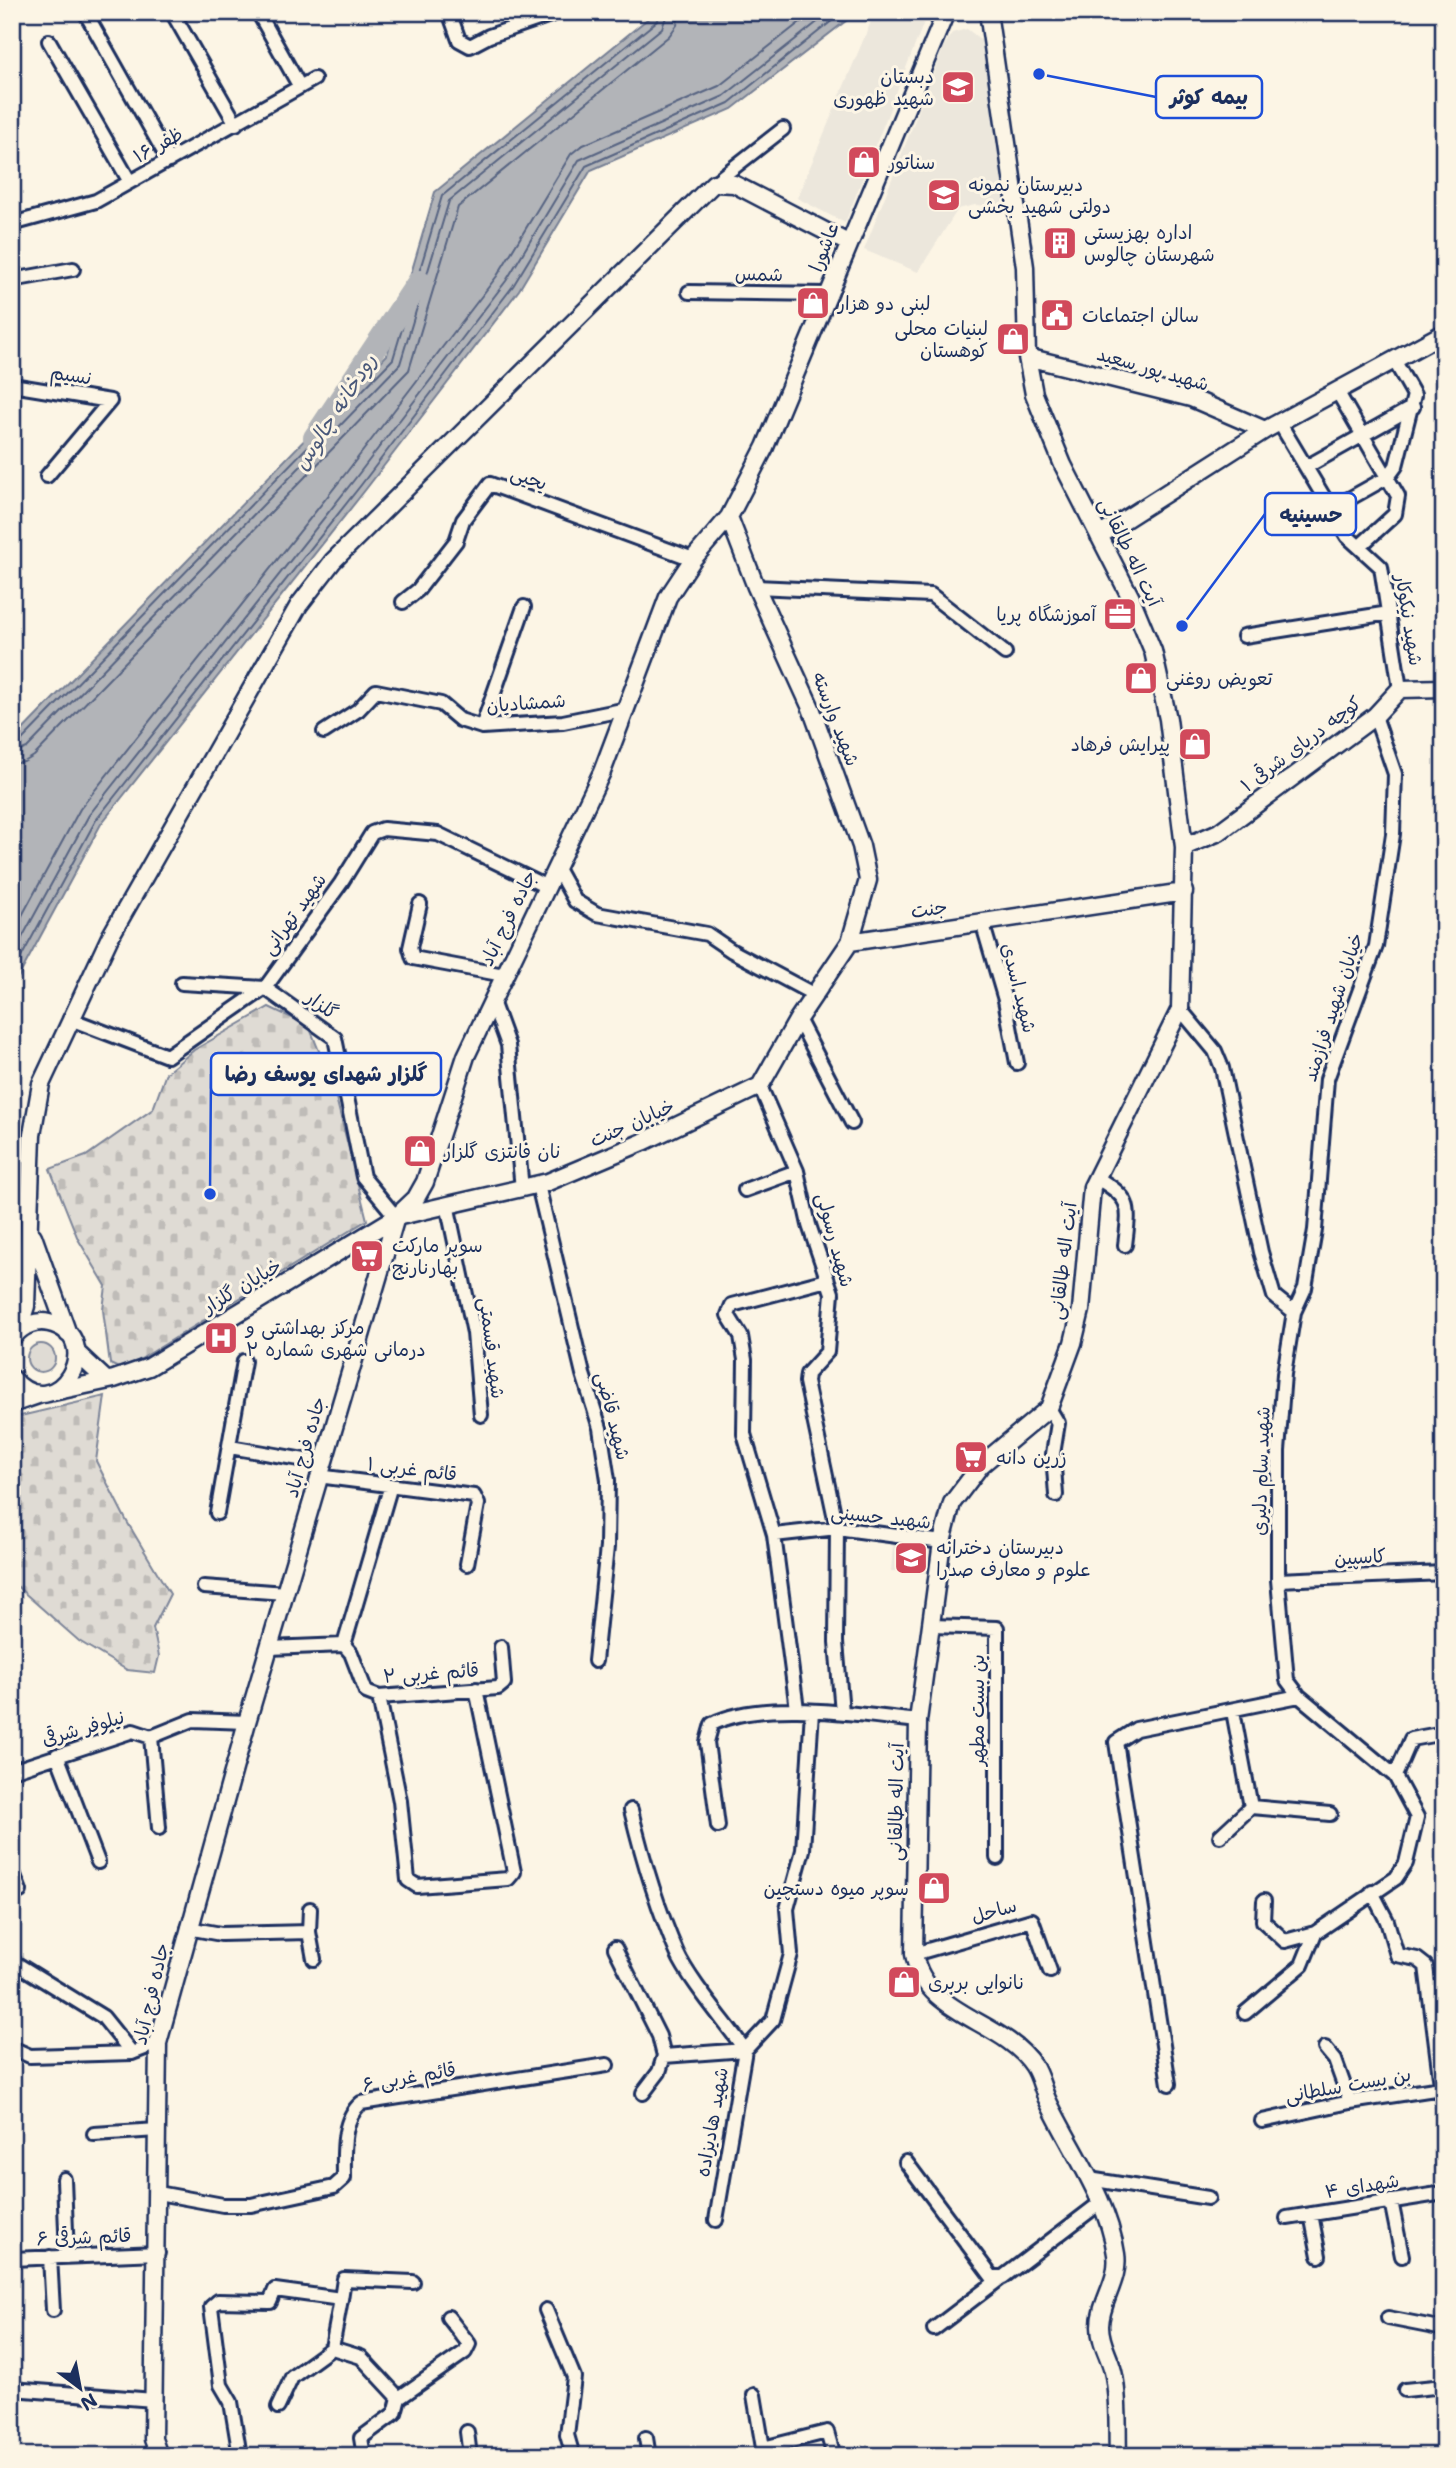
<svg xmlns="http://www.w3.org/2000/svg" width="1456" height="2468" font-family="'Shantell Sans','Playpen Sans Arabic',sans-serif">
  <style>
    .built { fill: #ece7dc }
    .green { fill: #dfdbd4; stroke: #7d8599; stroke-width: 2 }
    .cemetery { fill: url(#cemetery-stones); stroke: #7d8599; stroke-width: 2 }
    .water { fill: #b2b4b8; stroke: #767f94; stroke-width: 2 }
    .lines { fill: none; stroke-linecap: round; stroke-linejoin: round }
    .shore { stroke: #576482; stroke-width: 2 }
    .river { stroke: #b2b4b8; stroke-width: 24 }
    .street-casing { stroke: #1b2f5e; stroke-width: 18 }
    .secondary-casing { stroke: #1b2f5e; stroke-width: 21 }
    .street { stroke: #fcf5e5; stroke-width: 12 }
    .secondary { stroke: #fcf5e5; stroke-width: 16 }
    .labels { text-anchor: middle; dominant-baseline: central; stroke-width: 6; stroke-linejoin: round; paint-order: stroke }
    .poi-label { font-size: 19px; fill: #1b2f5e; stroke: #fcf5e5; text-anchor: start }
    .street-label { font-size: 19px; fill: #1b2f5e; stroke: #fcf5e5 }
    .water-label { font-size: 21px; font-style: italic; fill: #485779; stroke: #fcf5e5 }
    .leader { fill: none; stroke: #1d4ed8; stroke-width: 2.5 }
    .callout-dot { fill: #1d4ed8; stroke: #fcf5e5; stroke-width: 2.5 }
    .callout { fill: #fcf5e5; stroke: #1d4ed8; stroke-width: 2.5 }
    .callout-label { font-size: 21px; text-anchor: middle; font-weight: bold; fill: #1b2f5e }
  </style>
  <defs>
    <pattern id="cemetery-stones" width="16" height="16" patternUnits="userSpaceOnUse" patternTransform="scale(1.75)"><rect width="16" height="16" fill="#dfdbd4"/><path d="M2 7V4a2 2 0 0 1 4 0v3zM10 15v-3a2 2 0 0 1 4 0v3z" fill="#bfbcb8"/></pattern>
  </defs>
  <rect width="100%" height="100%" fill="#fcf5e5"/>
  <filter id="ink" filterUnits="userSpaceOnUse"><feTurbulence type="fractalNoise" baseFrequency=".0143" numOctaves="2"/><feDisplacementMap in="SourceGraphic" scale="14" xChannelSelector="R" yChannelSelector="G"/><feConvolveMatrix kernelMatrix="1 2 1 2 8 2 1 2 1" color-interpolation-filters="sRGB"/></filter>
  <g filter="url(#ink)">
    <path class="built" d="M 875,12 L 928,12 L 845,223 L 797,198 Z
      M 967,29 L 985,43 L 1005,207 L 975,205 L 958,209 L 918,272 L 864,250 L 944,46 L 952,33 Z
      M 893,1543 L 931,1545 L 929,1573 L 891,1571 Z"/>
    <path class="green" d="M 1439,385 L 1444,385 L 1444,579 L 1437,579 Z
      M27 1358a14 14 0 1 1 28 0a14 14 0 1 1-28 0Z"/>
    <path class="cemetery" d="M 269,1007 L 309,1026 L 333,1086 L 367,1220 L 123,1370 L 110,1364 L 103,1310 L 106,1286 L 78,1239 L 50,1169 L 86,1156 L 153,1109 L 166,1073 L 194,1050 Z
      M 105,1396 L 96,1461 L 126,1520 L 170,1594 L 153,1628 L 159,1656 L 155,1673 L 127,1670 L 79,1641 L 12,1582 L 12,1418 Z"/>
    <path class="water" d="M 656,12 L 851,12 L 847,20 L 732,109 L 591,170 L 519,290 L 366,489 L 101,824 L 12,989 L 12,741 L 387,355 L 435,192 Z"/>
    <g class="lines">
      <path class="shore" d="M 12,745 L 20,742 L 393,359 L 442,196 L 657,21 L 660,12
        M 12,754 L 27,748 L 400,364 L 449,201 L 662,28 L 668,12
        M 12,764 L 24,762 L 34,756 L 409,370 L 458,207 L 669,36 L 677,25 L 679,12
        M 12,934 L 80,809 L 346,473 L 497,276 L 571,154 L 581,146 L 719,86 L 813,12
        M 12,956 L 89,815 L 354,480 L 506,281 L 579,160 L 724,96 L 830,12
        M 12,974 L 96,820 L 361,485 L 513,286 L 586,166 L 729,103 L 843,12"/>
      <path class="river" d="M 315,438 L 419,282"/>
      <g class="street-casing">
        <path id="street" d="M 85,12 L 169,161
          M 172,12 L 236,124
          M 258,12 L 300,87
          M 449,12 L 459,40 L 470,46 L 489,36 L 559,12
          M 49,41 L 130,182
          M 714,183 L 783,129
          M 12,224 L 96,201 L 314,79
          M 12,280 L 73,269
          M 689,292 L 829,294
          M 12,385 L 110,401 L 47,476
          M 1337,391 L 1398,496 L 1395,514 L 1359,547
          M 1279,422 L 1347,536 L 1381,567 L 1400,689
          M 1306,467 L 1413,407
          M 1331,509 L 1388,477 L 1396,466 L 1414,395 L 1394,360
          M 756,587 L 931,595 L 1005,653
          M 403,602 L 418,590 L 456,541 L 463,520 L 490,484 L 693,559
          M 1244,636 L 1389,613
          M 482,727 L 524,607
          M 324,732 L 358,710 L 376,691 L 441,704 L 460,720 L 482,727 L 563,722 L 627,709
          M 556,867 L 575,901 L 597,914 L 707,934 L 732,951 L 815,995
          M 420,904 L 410,948 L 413,958 L 504,975
          M 982,922 L 1005,1000 L 1017,1063
          M 182,983 L 265,988 L 335,1038 L 363,1177 L 396,1217
          M 492,1001 L 508,1045 L 522,1189
          M 1180,1009 L 1215,1051 L 1222,1068 L 1261,1252 L 1274,1296 L 1294,1312 L 1284,1374 L 1278,1451 L 1278,1580 L 1287,1680 L 1299,1696 L 1395,1776 L 1417,1817 L 1406,1863 L 1396,1878 L 1315,1933 L 1302,1965 L 1245,2013
          M 70,1019 L 167,1056 L 265,988 L 341,883 L 372,833 L 383,829 L 438,834 L 547,887
          M 798,1019 L 852,1123
          M 760,1086 L 797,1171 L 809,1225 L 832,1293 L 827,1352 L 807,1374 L 806,1382 L 837,1528 L 836,1642 L 842,1712
          M 1097,1178 C 1132,1199 1130,1205 1125,1245
          M 538,1185 L 583,1374 L 600,1428 L 608,1480 L 607,1547 L 595,1661
          M 745,1190 L 797,1171
          M 447,1204 L 474,1333 L 481,1415
          M 1294,1312 L 1305,1288 L 1315,1230 L 1327,1079 L 1376,946 L 1393,834 L 1395,774 L 1375,716
          M 1049,1408 L 1058,1423 L 1053,1454 L 1056,1495
          M 230,1447 L 322,1463
          M 318,1476 L 474,1496 L 478,1504 L 467,1564
          M 217,1513 L 244,1361
          M 774,1535 L 837,1528 L 942,1542
          M 1278,1580 L 1444,1573
          M 204,1587 L 285,1593
          M 931,1626 L 997,1628 L 997,1858
          M 344,1645 L 391,1485
          M 269,1648 L 344,1645 L 351,1653 L 366,1692 L 379,1697 L 498,1688 L 504,1683 L 501,1647
          M 379,1697 L 400,1801 L 408,1880 L 417,1886 L 508,1879 L 514,1872 L 476,1689
          M 797,1709 L 774,1535 L 744,1434 L 745,1360 L 741,1336 L 728,1315 L 732,1305 L 827,1280
          M 1233,1711 L 1251,1807
          M 151,1737 L 159,1828
          M 57,1755 L 98,1862
          M 12,1771 L 133,1731 L 151,1737 L 193,1720 L 247,1722
          M 1395,1776 L 1411,1739 L 1444,1733
          M 631,1810 C 643,1860 657,1907 677,1953 C 689,1980 726,2023 745,2050 L 664,2056
          M 718,1826 L 707,1742 L 712,1724 C 764,1698 861,1715 918,1721
          M 1220,1836 L 1251,1807 L 1330,1814
          M 12,1870 L 20,1891
          M 1372,1892 L 1387,1921 L 1397,1955 L 1417,1959 L 1426,1966 L 1444,2109
          M 1264,1901 L 1263,1921 L 1285,1941 L 1315,1933
          M 188,1928 L 221,1934 L 309,1932 L 310,1909
          M 309,1932 L 314,1959
          M 615,1948 L 659,2036 L 664,2056 L 659,2072 L 643,2093
          M 914,1954 L 1032,1920 L 1050,1971
          M 12,1961 L 103,2017 L 132,2053
          M 12,2048 L 30,2056 L 132,2053 L 158,2043
          M 1325,2048 L 1335,2060 L 1350,2102
          M 1169,2084 L 1116,1742 L 1136,1729 L 1299,1696
          M 1262,2121 L 1350,2102 L 1441,2088
          M 94,2134 L 158,2130
          M 906,2162 L 992,2277 L 1003,2277 L 1100,2203
          M 64,2179 L 67,2257
          M 1089,2179 L 1208,2198
          M 158,2193 L 223,2205 L 251,2205 L 334,2187 L 344,2178 C 344,2154 341,2120 361,2103 L 607,2065
          M 1391,2201 L 1402,2256
          M 1311,2214 L 1319,2256
          M 1287,2218 L 1444,2193
          M 716,2220 L 745,2050 L 773,2020 L 791,1954 L 787,1909 L 803,1850 L 812,1711
          M 50,2257 L 53,2310
          M 12,2259 L 158,2253
          M 341,2299 L 344,2279 L 413,2282
          M 546,2310 L 574,2377 L 567,2435 L 573,2456
          M 1388,2318 L 1439,2328 L 1444,2326
          M 934,2329 L 1002,2277
          M 332,2348 L 361,2357 L 399,2398 L 395,2413 L 361,2438 L 364,2456
          M 12,2389 L 154,2400
          M 1405,2390 L 1444,2386
          M 754,2395 L 763,2448 L 827,2432 L 834,2456
          M 399,2398 L 465,2352 L 469,2344 L 448,2317
          M 467,2432 L 470,2456
          M 646,2438 L 649,2456
          M 240,2456 L 231,2402 L 221,2385 L 211,2307 L 218,2301 L 270,2302 L 275,2290 L 341,2299 L 332,2348 L 292,2377 L 278,2407"/>
      </g>
      <g class="secondary-casing">
        <path id="secondary" d="M 988,12 L 1025,267 L 1027,357 L 1034,394 L 1063,465 L 1131,598 L 1153,651 L 1168,719 L 1184,847 L 1180,1009 L 1092,1187 L 1081,1310 L 1073,1343 L 1049,1408 L 981,1465 L 952,1503 L 942,1542 L 918,1721 L 914,1954 C 925,2016 1002,2019 1033,2065 C 1040,2075 1042,2088 1047,2099 C 1070,2149 1108,2198 1116,2254 C 1120,2280 1100,2301 1100,2326 C 1100,2345 1111,2358 1114,2376 C 1119,2401 1117,2430 1118,2456
          M 1027,357 L 1191,398 L 1265,430
          M 729,517 L 756,587 L 811,708 L 861,846 L 868,880 L 850,942
          M 1099,536 L 1265,430 L 1444,333
          M 1184,847 L 1219,832 L 1375,716 L 1400,689 L 1444,688
          M 33,1236 L 68,1334
          M 18,1331 L 26,1306 L 32,1135 L 41,1084 L 110,937 L 299,605 L 333,561 L 714,183 L 734,184 L 848,243
          M 77,1353 L 106,1380
          M 12,1378 C 56,1431 110,1337 49,1323 C 37,1320 23,1325 15,1335
          M 53,1392 L 114,1379 L 149,1367 L 396,1217 L 548,1182 L 643,1142 L 760,1086 L 798,1019 L 850,942 L 1184,892
          M 12,1404 L 41,1394
          M 159,2456 L 153,2439 L 158,2043 L 247,1722 L 396,1217 L 416,1198 L 425,1182 L 466,1056 L 602,772 L 668,597 L 693,559 L 729,517 L 765,447 L 946,12"/>
      </g>
      <use href="#street" class="street"/>
      <use href="#secondary" class="secondary"/>
    </g>
  </g>
  <defs>
    <g id="school-square" transform="scale(1.75)"><rect x="-9" y="-9" width="18" height="18" rx="4" fill="#d1495b" stroke="#fcf5e5"/><path d="M0-5L7-2L0 1L-7-2ZM-4 1L0 2.5L4 1V4Q0 6-4 4Z" fill="#fff"/></g>
    <g id="shop-square" transform="scale(1.75)"><rect x="-9" y="-9" width="18" height="18" rx="4" fill="#d1495b" stroke="#fcf5e5"/><path d="M-5-2.5h2.3a2.7 3.5 0 0 1 5.4 0H5L5.5 6h-11ZM-1.5-2.5h3a1.5 2.3 0 0 0-3 0Z" fill="#fff"/></g>
    <g id="building-square" transform="scale(1.75)"><rect x="-9" y="-9" width="18" height="18" rx="4" fill="#d1495b" stroke="#fcf5e5"/><path d="M-4-6H4V6H1V3H-1V6H-4ZM-2.5-4.3h1.7v1.8h-1.7ZM.8-4.3h1.7v1.8H.8ZM-2.5-1h1.7V.8h-1.7ZM.8-1h1.7V.8H.8Z" fill="#fff"/></g>
    <g id="civic-square" transform="scale(1.75)"><rect x="-9" y="-9" width="18" height="18" rx="4" fill="#d1495b" stroke="#fcf5e5"/><path d="M-.6-6.5H3V-4.5H.6V-3L4-1V1h2V6H-6V1h2V-1L-.6-3ZM-1.2 2.5V6h2.4V2.5Z" fill="#fff"/></g>
    <g id="office-square" transform="scale(1.75)"><rect x="-9" y="-9" width="18" height="18" rx="4" fill="#d1495b" stroke="#fcf5e5"/><path d="M-6-3h4V-5.5h4V-3h4V5H-6ZM-1-4.5V-3h2v-1.5ZM-6 0V1H6V0Z" fill="#fff"/></g>
    <g id="supermarket-square" transform="scale(1.75)"><rect x="-9" y="-9" width="18" height="18" rx="4" fill="#d1495b" stroke="#fcf5e5"/><path d="M-6-5.5h2.5l.6 2H6L4.5 2H-2.5L-4.4-4H-6ZM-1.5 3.2a1.3 1.3 0 1 0 .1 0ZM3 3.2a1.3 1.3 0 1 0 .1 0Z" fill="#fff"/></g>
    <g id="hospital-square" transform="scale(1.75)"><rect x="-9" y="-9" width="18" height="18" rx="4" fill="#d1495b" stroke="#fcf5e5"/><path d="M-5-5h3v3.5h4V-5h3V5h-3V1.5h-4V5h-3Z" fill="#fff"/></g>
  </defs>
  <g fill-rule="evenodd">
    <use href="#school-square" x="958" y="87"/>
    <use href="#shop-square" x="864" y="162"/>
    <use href="#school-square" x="944" y="195"/>
    <use href="#building-square" x="1060" y="243"/>
    <use href="#shop-square" x="813" y="303"/>
    <use href="#civic-square" x="1057" y="315"/>
    <use href="#shop-square" x="1013" y="339"/>
    <use href="#office-square" x="1120" y="614"/>
    <use href="#shop-square" x="1141" y="678"/>
    <use href="#shop-square" x="1195" y="744"/>
    <use href="#shop-square" x="420" y="1151"/>
    <use href="#supermarket-square" x="367" y="1256"/>
    <use href="#hospital-square" x="221" y="1338"/>
    <use href="#supermarket-square" x="971" y="1457"/>
    <use href="#school-square" x="911" y="1558"/>
    <use href="#shop-square" x="934" y="1888"/>
    <use href="#shop-square" x="904" y="1982"/>
  </g>
  <g class="labels">
    <g class="poi-label">
      <text x="934" y="76" text-anchor="end">دبستان<tspan x="934" dy="22">شهید ظهوری</tspan></text>
      <text x="888" y="162">سناتور</text>
      <text x="968" y="184">دبیرستان نمونه<tspan x="968" dy="22">دولتی شهید بخشی</tspan></text>
      <text x="1084" y="232">اداره بهزیستی<tspan x="1084" dy="22">شهرستان چالوس</tspan></text>
      <text x="838" y="303">لبنی دو هزار</text>
      <text x="1082" y="315">سالن اجتماعات</text>
      <text x="988" y="328" text-anchor="end">لبنیات محلی<tspan x="988" dy="22">کوهستان</tspan></text>
      <text x="1096" y="614" text-anchor="end">آموزشگاه پریا</text>
      <text x="1166" y="678">تعویض روغنی</text>
      <text x="1170" y="744" text-anchor="end">پیرایش فرهاد</text>
      <text x="444" y="1151">نان فانتزی گلزار</text>
      <text x="392" y="1245">سوپر مارکت<tspan x="392" dy="22">بهارنارنج</tspan></text>
      <text x="246" y="1327">مرکز بهداشتی و<tspan x="246" dy="22">درمانی شهری شماره ۲</tspan></text>
      <text x="996" y="1457">زرین دانه</text>
      <text x="936" y="1547">دبیرستان دخترانه<tspan x="936" dy="22">علوم و معارف صدرا</tspan></text>
      <text x="909" y="1888" text-anchor="end">سوپر میوه دستچین</text>
      <text x="928" y="1982">نانوایی بربری</text>
    </g>
    <g class="street-label">
      <text transform="translate(158 145) rotate(-29)">ظفر ۱۶</text>
      <text transform="translate(824 247) rotate(-69)">عاشورا</text>
      <text transform="translate(759 274) rotate(1)">شمس</text>
      <text transform="translate(1153 369) rotate(16)">شهید پور سعید</text>
      <text transform="translate(71 375) rotate(9)">نسیم</text>
      <text transform="translate(529 478) rotate(20)">یحیی</text>
      <text transform="translate(1130 552) rotate(64)">آیت اله طالقانی</text>
      <text transform="translate(1409 620) rotate(81)">شهید نیکوکار</text>
      <text transform="translate(526 703) rotate(-4)">شمشادیان</text>
      <text transform="translate(836 719) rotate(69)">شهید وارسته</text>
      <text transform="translate(1301 744) rotate(-37)">کوچه دریای شرقی ۱</text>
      <text transform="translate(929 909) rotate(-8)">جنت</text>
      <text transform="translate(294 914) rotate(-54)">شهید تهرانی</text>
      <text transform="translate(508 918) rotate(-64)">جاده فرج آباد</text>
      <text transform="translate(1019 988) rotate(76)">شهید اسدی</text>
      <text transform="translate(322 1005) rotate(36)">گلزار</text>
      <text transform="translate(1333 1007) rotate(-72)">خیابان شهید فرازمند</text>
      <text transform="translate(632 1123) rotate(-24)">خیابان جنت</text>
      <text transform="translate(835 1240) rotate(75)">شهید رسولی</text>
      <text transform="translate(1063 1261) rotate(-83)">آیت اله طالقانی</text>
      <text transform="translate(242 1286) rotate(-31)">خیابان گلزار</text>
      <text transform="translate(492 1348) rotate(83)">شهید قسمتی</text>
      <text transform="translate(613 1416) rotate(76)">شهید قاضی</text>
      <text transform="translate(305 1447) rotate(-74)">جاده فرج آباد</text>
      <text transform="translate(412 1469) rotate(7)">قائم غربی ۱</text>
      <text transform="translate(1261 1471) rotate(-88)">شهید سام دلیری</text>
      <text transform="translate(881 1517) rotate(6)">شهید حسینی</text>
      <text transform="translate(1360 1557) rotate(-3)">کاسپين</text>
      <text transform="translate(431 1673) rotate(-4)">قائم غربی ۲</text>
      <text transform="translate(977 1710) rotate(-90)">بن بست مطهر</text>
      <text transform="translate(83 1728) rotate(-16)">نیلوفر شرقی</text>
      <text transform="translate(896 1802) rotate(-89)">آیت اله طالقانی</text>
      <text transform="translate(994 1911) rotate(-16)">ساحل</text>
      <text transform="translate(151 1994) rotate(-77)">جاده فرج آباد</text>
      <text transform="translate(409 2077) rotate(-10)">قائم غربی ۶</text>
      <text transform="translate(1348 2085) rotate(-10)">بن بست سلطانی</text>
      <text transform="translate(712 2122) rotate(-80)">شهید هادیزاده</text>
      <text transform="translate(1362 2186) rotate(-9)">شهدای ۴</text>
      <text transform="translate(84 2237) rotate(-2)">قائم شرقی ۶</text>
    </g>
    <g class="water-label">
      <text transform="translate(335 412) rotate(-57)">رودخانه چالوس</text>
    </g>
  </g>
  <path class="leader" d="M1039 74L1156 97M1182 626L1265 514M210 1194L211 1074"/>
  <g class="callout-dot">
    <circle cx="1039" cy="74" r="7"/>
    <circle cx="1182" cy="626" r="7"/>
    <circle cx="210" cy="1194" r="7"/>
  </g>
  <g class="callout">
    <rect x="1156" y="76" width="106" height="42" rx="7"/>
    <rect x="1265" y="493" width="91" height="42" rx="7"/>
    <rect x="211" y="1053" width="230" height="42" rx="7"/>
  </g>
  <g class="callout-label">
    <text x="1209" y="104">بیمه کوثر</text>
    <text x="1311" y="522">حسینیه</text>
    <text x="326" y="1081">گلزار شهدای یوسف رضا</text>
  </g>
  <rect width="1456" height="2468" fill="none" stroke="#fcf5e5" stroke-width="42"/>
  <rect x="21" y="21" width="1414" height="2426" fill="none" stroke="#1b2f5e" stroke-width="2.5" filter="url(#ink)"/>
  <g transform="translate(80 2388) rotate(148)" stroke="#fcf5e5" stroke-width="5" paint-order="stroke">
  <path d="M0-5L12 26L0 18L-12 26Z" fill="#1b2f5e"/>
  <text y="-10" font-size="19" font-weight="bold" text-anchor="middle" fill="#1b2f5e">N</text>
  </g>
</svg>
